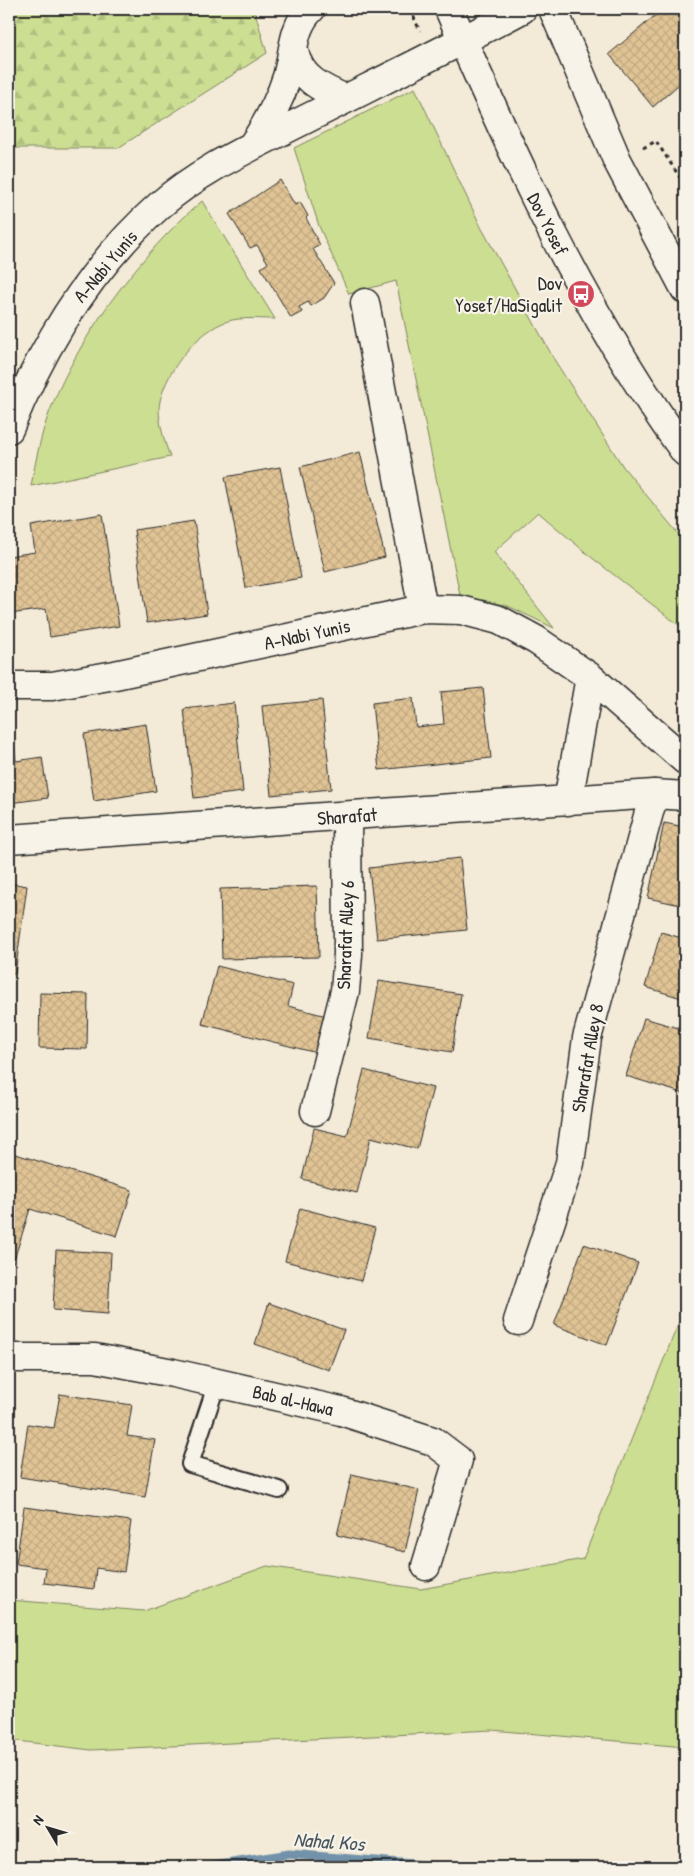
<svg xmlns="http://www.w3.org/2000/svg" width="694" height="1876" font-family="'Patrick Hand',sans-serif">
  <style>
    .green { fill: #ccde92; stroke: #7c845e }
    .forest { fill: url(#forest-firs); stroke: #7c845e }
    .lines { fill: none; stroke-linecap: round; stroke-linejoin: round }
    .stream { stroke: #7192aa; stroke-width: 9 }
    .building { fill: url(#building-cross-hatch); stroke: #2b2b2b }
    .service-casing { stroke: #2b2b2b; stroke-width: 20 }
    .minor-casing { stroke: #2b2b2b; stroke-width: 31 }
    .tertiary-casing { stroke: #2b2b2b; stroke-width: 31 }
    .secondary-casing { stroke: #2b2b2b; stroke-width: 31 }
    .path { stroke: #2b2b2b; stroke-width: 3; stroke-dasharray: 4 4; stroke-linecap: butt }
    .service { stroke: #f7f3e8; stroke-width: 16 }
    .minor { stroke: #f7f3e8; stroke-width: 28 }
    .tertiary { stroke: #f7f3e8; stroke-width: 28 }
    .secondary { stroke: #f7f3e8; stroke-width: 28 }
    .labels { text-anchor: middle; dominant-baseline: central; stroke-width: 4.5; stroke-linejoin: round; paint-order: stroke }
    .street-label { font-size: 19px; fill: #2b2b2b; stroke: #f7f3e8 }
    .poi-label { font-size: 19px; fill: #2b2b2b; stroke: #f7f3e8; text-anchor: end }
    .water-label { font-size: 20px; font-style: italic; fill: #485660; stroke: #f7f3e8 }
  </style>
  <defs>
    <pattern id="forest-firs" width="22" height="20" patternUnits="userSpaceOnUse" patternTransform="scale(1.25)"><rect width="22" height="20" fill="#ccde92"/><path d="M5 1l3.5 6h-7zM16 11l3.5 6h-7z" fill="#afbf7e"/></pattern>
    <pattern id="building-cross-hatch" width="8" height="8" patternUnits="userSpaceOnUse" patternTransform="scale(1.25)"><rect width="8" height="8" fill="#e1c495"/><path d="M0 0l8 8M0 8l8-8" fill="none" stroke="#c1a981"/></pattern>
  </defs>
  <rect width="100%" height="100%" fill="#f3ead7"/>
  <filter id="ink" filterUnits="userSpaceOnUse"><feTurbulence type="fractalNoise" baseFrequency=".02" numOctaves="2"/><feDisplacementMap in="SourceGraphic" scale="10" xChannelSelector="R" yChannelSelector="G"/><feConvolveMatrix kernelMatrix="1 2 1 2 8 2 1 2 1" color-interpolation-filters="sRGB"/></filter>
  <g filter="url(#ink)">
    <path class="green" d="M 415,88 L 481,227 L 555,361 L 624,468 L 685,542 L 685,630 L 591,557 L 538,512 L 494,552 L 554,628 L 508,606 L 460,595 L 396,281 L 349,294 L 319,226 L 294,148 Z
      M 202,201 L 275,319 C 260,319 242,317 228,321 C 197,331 167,370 160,401 C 156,416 165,443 170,457 L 31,486 C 36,459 41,433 51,408 C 81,333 141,253 202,201 Z
      M 685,1307 L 685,1747 L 492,1730 L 91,1750 L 9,1740 L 9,1600 L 144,1611 L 267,1566 L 421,1589 L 583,1559 Z"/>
    <path class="forest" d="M 9,9 L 254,9 L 267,53 L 118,148 L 13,148 L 9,150 Z"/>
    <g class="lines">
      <path class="stream" d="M 207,1867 L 289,1854 L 450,1867"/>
    </g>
    <path class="building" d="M 663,9 L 685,9 L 685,79 L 653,107 L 609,54 Z
      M 280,180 L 295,205 L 300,202 L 308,216 L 306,218 L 320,245 L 313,249 L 334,283 L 324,298 L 311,306 L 308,302 L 299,307 L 302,312 L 291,318 L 261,268 L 268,263 L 257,245 L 250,248 L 229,214 Z
      M 360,452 L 385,557 L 325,572 L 300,467 Z
      M 280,467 L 301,578 L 246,588 L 225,477 Z
      M 102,514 L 119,626 L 50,637 L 46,609 L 10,614 L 9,556 L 35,552 L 31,526 Z
      M 194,521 L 207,614 L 147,623 L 134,530 Z
      M 483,688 L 491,758 L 379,770 L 372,703 L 413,698 L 416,727 L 444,724 L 441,692 Z
      M 322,700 L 331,789 L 271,795 L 262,706 Z
      M 234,703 L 243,792 L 194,798 L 184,709 Z
      M 146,724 L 156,791 L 94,801 L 84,734 Z
      M 9,729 L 12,729 L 16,761 L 42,757 L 48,798 L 9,803 Z
      M 664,823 L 685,827 L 685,906 L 648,898 Z
      M 460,858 L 467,930 L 377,939 L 369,868 Z
      M 9,883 L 27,886 L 15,974 L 9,973 Z
      M 317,886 L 319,957 L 222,959 L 220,889 Z
      M 661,932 L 685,939 L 685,999 L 645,987 Z
      M 217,966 L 293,985 L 288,1006 L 334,1018 L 325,1055 L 202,1024 Z
      M 379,981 L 461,994 L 452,1052 L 369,1038 Z
      M 40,993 L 88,994 L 87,1049 L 39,1048 Z
      M 644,1018 L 685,1030 L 685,1094 L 626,1076 Z
      M 364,1070 L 433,1088 L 417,1149 L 371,1137 L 357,1193 L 302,1179 L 314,1128 L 347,1136 Z
      M 9,1152 L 132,1190 L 117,1236 L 30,1209 L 13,1263 L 9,1262 Z
      M 300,1208 L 375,1228 L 361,1281 L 285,1261 Z
      M 584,1244 L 638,1263 L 607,1345 L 554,1325 Z
      M 56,1250 L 111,1253 L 108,1314 L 53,1310 Z
      M 269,1303 L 344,1330 L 329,1370 L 255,1344 Z
      M 60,1394 L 132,1405 L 127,1436 L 155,1440 L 145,1497 L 20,1477 L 28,1424 L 54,1428 Z
      M 352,1474 L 419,1490 L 405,1552 L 337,1535 Z
      M 24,1507 L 131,1521 L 124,1572 L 96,1568 L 94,1589 L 44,1583 L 46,1568 L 16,1564 Z"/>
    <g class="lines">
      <g class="service-casing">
        <path id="service" d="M 217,1383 L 190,1464 L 279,1490"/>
      </g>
      <g class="minor-casing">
        <path id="minor" d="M 365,303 L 423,609
          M 315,1111 L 345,991 L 348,954 L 347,816
          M 518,1321 L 570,1163 L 587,1038 L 654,794
          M 9,1358 L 95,1358 L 173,1373 L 341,1411 L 433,1441 L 458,1460 L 426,1566"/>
      </g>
      <g class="tertiary-casing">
        <path id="tertiary" d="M 294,51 C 299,78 322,89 346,99
          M 252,146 C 267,124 279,102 287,77 C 294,53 292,27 311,9
          M 9,429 C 43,344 91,266 160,205 C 200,170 249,148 296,124 C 371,86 448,49 522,9
          M 9,686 L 52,686 L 115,675 L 423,609 L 461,610 L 499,620 L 536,640 L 590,677 L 685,760
          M 568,801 L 590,677
          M 9,839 L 654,794 L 685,796"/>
      </g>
      <g class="secondary-casing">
        <path id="secondary" d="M 449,9 C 516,163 586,316 685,452
          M 553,9 L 617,160 L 685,289"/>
      </g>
      <path class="path" d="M 410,9 L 420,31
        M 643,148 L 656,141 L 685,185"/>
      <use href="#service" class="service"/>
      <use href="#minor" class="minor"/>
      <use href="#tertiary" class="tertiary"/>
      <use href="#secondary" class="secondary"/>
    </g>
  </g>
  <defs>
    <g id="bus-disc" transform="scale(1.4375)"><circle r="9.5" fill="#d1495b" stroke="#f7f3e8"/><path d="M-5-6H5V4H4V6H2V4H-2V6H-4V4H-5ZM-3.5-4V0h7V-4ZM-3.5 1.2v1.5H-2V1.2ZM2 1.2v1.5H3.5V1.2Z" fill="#fff"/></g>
  </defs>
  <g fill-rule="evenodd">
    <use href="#bus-disc" x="581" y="294"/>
  </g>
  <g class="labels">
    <g class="street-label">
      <text transform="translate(548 224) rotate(63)">Dov Yosef</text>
      <text transform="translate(105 266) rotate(-50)">A-Nabi Yunis</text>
      <text transform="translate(307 634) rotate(-12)">A-Nabi Yunis</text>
      <text transform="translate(347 816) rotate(-4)">Sharafat</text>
      <text transform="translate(345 935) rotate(-88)">Sharafat Alley 6</text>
      <text transform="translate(587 1058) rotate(-80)">Sharafat Alley 8</text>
      <text transform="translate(293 1400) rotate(13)">Bab al-Hawa</text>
    </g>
    <g class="poi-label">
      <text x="562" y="283">Dov<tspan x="562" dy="22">Yosef/HaSigalit</tspan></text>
    </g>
    <g class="water-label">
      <text transform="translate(329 1841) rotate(4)">Nahal Kos</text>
    </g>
  </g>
  <rect width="694" height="1876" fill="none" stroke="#f7f3e8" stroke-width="30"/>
  <rect x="15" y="15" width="664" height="1846" fill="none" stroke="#2b2b2b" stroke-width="2" filter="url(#ink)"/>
  <g transform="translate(48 1828) rotate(308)" stroke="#f7f3e8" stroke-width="4" paint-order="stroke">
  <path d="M0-4L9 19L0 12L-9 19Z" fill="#2b2b2b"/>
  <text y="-8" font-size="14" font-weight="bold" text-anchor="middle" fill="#2b2b2b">N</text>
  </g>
</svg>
